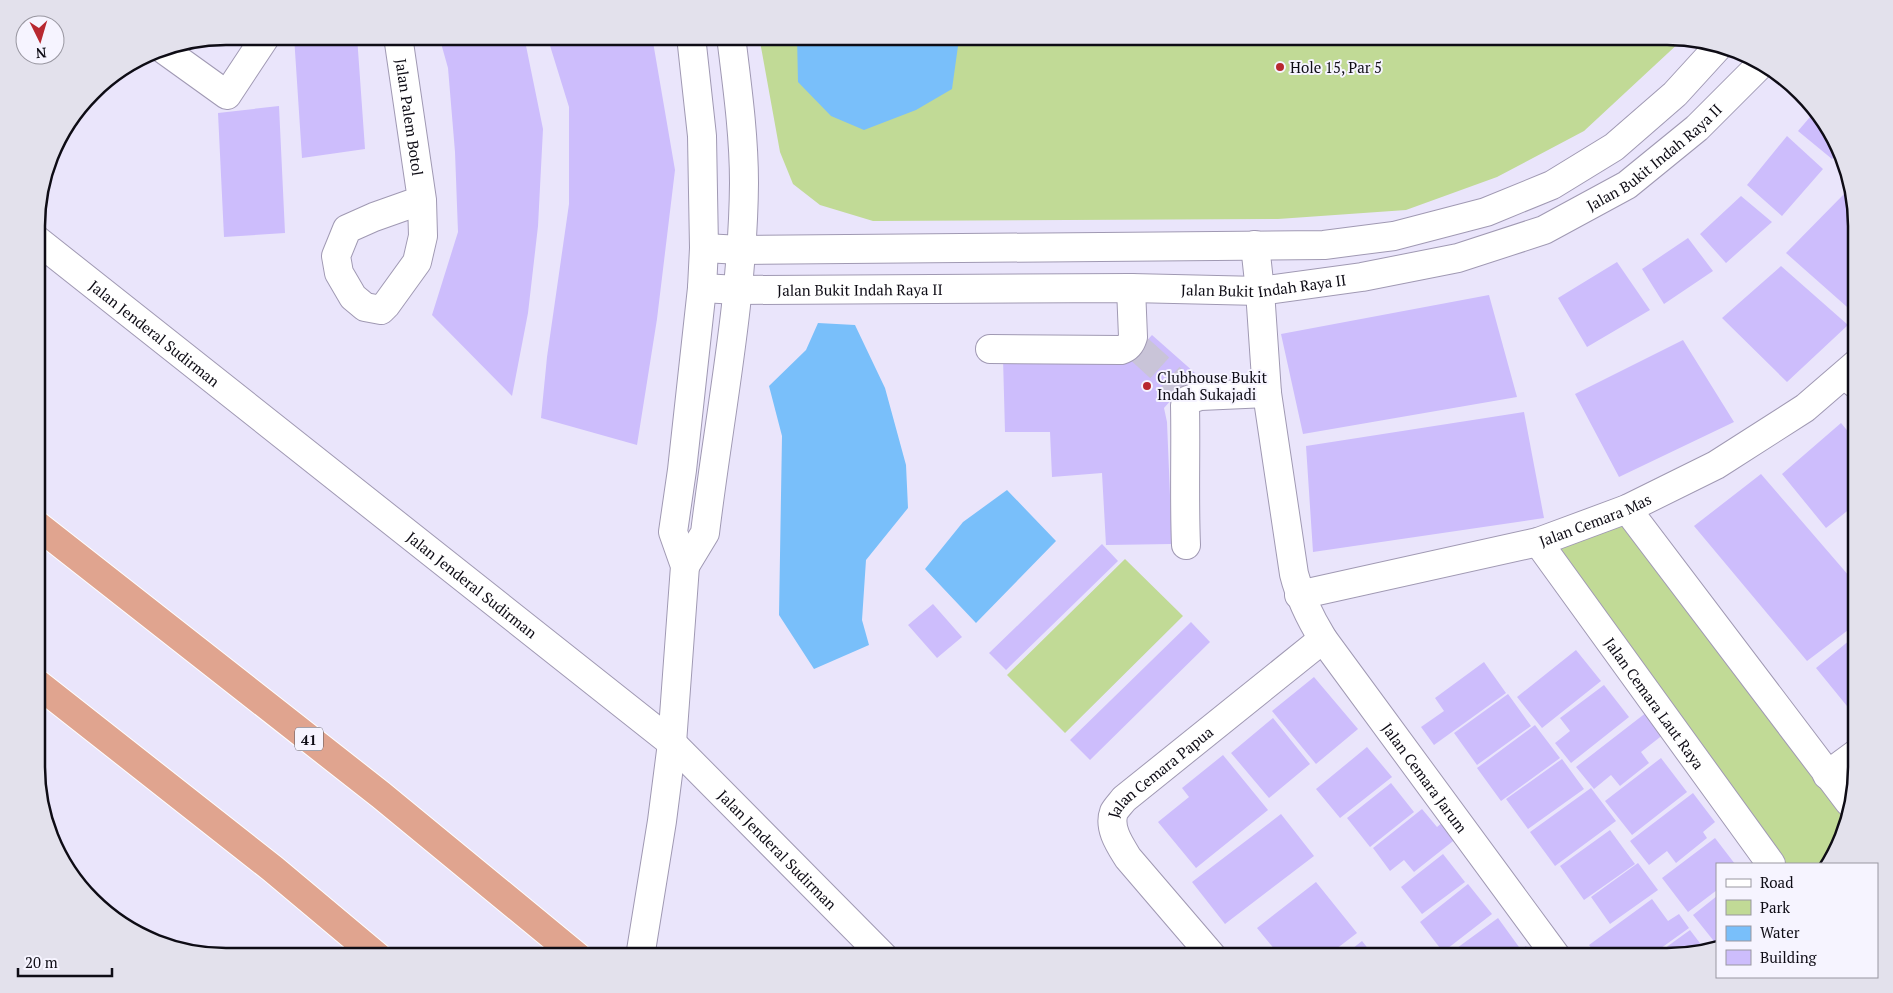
<svg xmlns="http://www.w3.org/2000/svg" width="1893" height="993" font-family="'PT Serif',serif">
  <style>
    .green { fill: #c1da96 }
    .water { fill: #79bffa }
    .building { fill: #cdbdfc }
    .lines { fill: none; stroke-linecap: round; stroke-linejoin: round }
    .minor-tunnel { stroke: #c9c4d8; stroke-width: 28; stroke-dasharray: 28 14; stroke-linecap: butt }
    .service-casing { stroke: #a099b3; stroke-width: 16 }
    .minor-casing { stroke: #a099b3; stroke-width: 30 }
    .tertiary-casing { stroke: #a099b3; stroke-width: 30 }
    .trunk-casing { stroke: #fff; stroke-width: 30 }
    .service { stroke: #fff; stroke-width: 14 }
    .minor { stroke: #fff; stroke-width: 28 }
    .tertiary { stroke: #fff; stroke-width: 28 }
    .trunk { stroke: #e0a48f; stroke-width: 28 }
    .poi-dot { fill: #b82830; stroke: #f6f4ff; stroke-width: 2 }
    .labels { text-anchor: middle; dominant-baseline: central; stroke-width: 4; stroke-linejoin: round; paint-order: stroke }
    .shield { fill: #f6f4ff; stroke: #54525b; stroke-width: 1 }
    .shield-label { font-size: 14px; font-weight: bold; fill: #0e0c15 }
    .poi-label { font-size: 15px; fill: #0e0c15; stroke: #f6f4ff; text-anchor: start }
    .street-label { font-size: 15px; fill: #0e0c15; stroke: #f6f4ff }
    .rim { fill: none; stroke: #0e0c15; stroke-width: 2.5 }
  </style>
  <rect width="100%" height="100%" fill="#eae5fb"/>
  <path class="green" d="M 759,36 L 1667,36 L 1682,40 L 1584,131 L 1497,177 L 1406,210 L 1278,219 L 873,221 L 820,205 L 793,184 L 780,152 Z
    M 1627,509 L 1848,803 L 1837,851 L 1828,864 L 1771,864 L 1538,542 Z
    M 1125,559 L 1183,616 L 1065,733 L 1007,675 Z"/>
  <path class="water" d="M 797,36 L 955,36 L 958,46 L 952,89 L 916,110 L 864,130 L 831,116 L 798,82 Z
    M 818,323 L 855,325 L 885,388 L 906,465 L 908,508 L 866,560 L 862,620 L 869,645 L 814,669 L 779,615 L 782,436 L 769,386 L 806,350 Z
    M 1007,490 L 1056,541 L 976,623 L 925,569 L 963,522 Z"/>
  <path class="building" d="M 294,36 L 357,36 L 365,149 L 302,158 Z
    M 439,36 L 524,36 L 543,129 L 538,226 L 528,313 L 512,396 L 432,315 L 458,232 L 455,152 L 448,68 Z
    M 547,36 L 652,36 L 675,170 L 657,319 L 637,445 L 541,418 L 547,357 L 569,204 L 569,107 Z
    M 279,106 L 285,233 L 224,237 L 218,113 Z
    M 1816,110 L 1825,120 L 1837,153 L 1832,159 L 1798,131 Z
    M 1787,136 L 1823,169 L 1782,216 L 1747,185 Z
    M 1845,193 L 1855,201 L 1855,314 L 1786,253 Z
    M 1741,196 L 1772,222 L 1726,263 L 1700,234 Z
    M 1688,238 L 1713,271 L 1664,304 L 1642,269 Z
    M 1617,262 L 1650,310 L 1587,347 L 1558,298 Z
    M 1781,266 L 1848,325 L 1787,382 L 1722,318 Z
    M 1489,295 L 1517,397 L 1303,434 L 1281,334 Z
    M 1152,335 L 1195,373 L 1164,408 L 1167,422 L 1172,544 L 1106,545 L 1102,473 L 1052,477 L 1050,432 L 1005,432 L 1003,358 L 1127,362 Z
    M 1683,340 L 1734,422 L 1619,477 L 1575,394 Z
    M 1524,412 L 1544,518 L 1313,552 L 1306,446 Z
    M 1841,423 L 1856,441 L 1856,504 L 1826,528 L 1782,474 Z
    M 1761,474 L 1856,584 L 1856,624 L 1807,661 L 1694,526 Z
    M 1102,544 L 1118,561 L 1006,670 L 989,653 Z
    M 933,604 L 962,637 L 937,658 L 908,625 Z
    M 1191,622 L 1210,642 L 1090,760 L 1070,740 Z
    M 1856,635 L 1857,706 L 1851,711 L 1816,668 Z
    M 1576,650 L 1601,681 L 1542,728 L 1517,697 Z
    M 1484,662 L 1506,693 L 1434,745 L 1421,727 L 1444,711 L 1435,698 Z
    M 1314,677 L 1358,729 L 1316,764 L 1272,711 Z
    M 1604,685 L 1629,717 L 1571,763 L 1555,743 L 1570,731 L 1560,718 Z
    M 1508,694 L 1531,726 L 1477,765 L 1454,733 Z
    M 1647,712 L 1664,734 L 1641,752 L 1649,763 L 1620,786 L 1611,775 L 1594,789 L 1576,767 Z
    M 1273,718 L 1310,764 L 1269,798 L 1231,753 Z
    M 1535,725 L 1560,758 L 1501,801 L 1477,768 Z
    M 1367,747 L 1392,777 L 1340,818 L 1316,789 Z
    M 1223,755 L 1268,810 L 1196,868 L 1158,822 L 1189,797 L 1182,788 Z
    M 1661,758 L 1687,792 L 1632,835 L 1605,801 Z
    M 1562,759 L 1584,789 L 1528,829 L 1506,799 Z
    M 1391,783 L 1414,812 L 1370,847 L 1347,818 Z
    M 1591,788 L 1616,821 L 1555,866 L 1530,832 Z
    M 1693,793 L 1715,822 L 1703,832 L 1707,838 L 1676,863 L 1667,851 L 1649,865 L 1630,841 Z
    M 1422,809 L 1437,827 L 1449,817 L 1462,834 L 1414,872 L 1404,860 L 1390,871 L 1373,848 Z
    M 1281,814 L 1314,856 L 1225,924 L 1192,882 Z
    M 1610,830 L 1635,864 L 1584,900 L 1560,866 Z
    M 1715,838 L 1735,864 L 1717,864 L 1717,890 L 1688,912 L 1662,878 Z
    M 1443,854 L 1465,882 L 1422,914 L 1401,887 Z
    M 1638,863 L 1658,890 L 1610,924 L 1591,897 Z
    M 1316,882 L 1357,933 L 1327,956 L 1280,956 L 1257,928 Z
    M 1468,884 L 1492,914 L 1443,952 L 1420,922 Z
    M 1717,896 L 1717,945 L 1693,915 Z
    M 1652,899 L 1668,921 L 1679,914 L 1689,928 L 1650,956 L 1597,956 L 1589,945 Z
    M 1498,918 L 1519,947 L 1505,956 L 1463,956 L 1457,948 Z
    M 1690,930 L 1706,951 L 1679,956 L 1654,956 Z
    M 1362,941 L 1374,956 L 1343,956 Z
    M 1526,946 L 1533,956 L 1511,956 Z"/>
  <g class="lines">
    <path class="minor-tunnel" d="M 1139,349 L 1182,388"/>
    <g class="service-casing">
      <path id="service" d="M 1839,380 L 1856,393"/>
    </g>
    <g class="minor-casing">
      <g id="minor">
        <path id="s1" d="M 398,36 L 422,200 L 423,236 L 417,262 L 386,305 L 381,310 L 365,307 L 353,297 L 339,273 L 336,256 L 347,229 L 374,217 L 422,200"/>
        <path d="M 163,49 L 227,95 L 266,36"/>
        <path id="s2" d="M 1255,245 L 1260,291 L 1267,393 L 1294,574 C 1300,598 1310,618 1323,639 L 1556,956"/>
        <path d="M 704,248 L 741,250 L 1324,245 L 1394,236 L 1486,212 L 1552,185 L 1614,147 L 1675,94 L 1717,48"/>
        <path id="s3" d="M 702,288 L 738,290 L 1131,288 L 1260,291 L 1362,277 L 1458,258 L 1544,230 L 1627,185 L 1697,128 L 1762,63"/>
        <path d="M 990,349 L 1121,350 C 1128,348 1131,344 1133,337 L 1131,288"/>
        <path d="M 1627,509 L 1849,802"/>
        <path id="s4" d="M 1538,542 L 1771,864"/>
        <path d="M 1186,545 C 1184,498 1186,452 1185,405 L 1188,400 L 1200,396 L 1267,393"/>
        <path d="M 685,566 L 705,533 C 719,417 743,301 744,183 C 744,134 737,85 731,36"/>
        <path id="s5" d="M 1299,595 L 1538,542 L 1627,509 L 1716,465 L 1805,408 L 1856,364"/>
        <path d="M 1827,775 L 1857,753"/>
        <path id="s6" d="M 1212,956 L 1128,858 C 1120,845 1108,828 1114,812 C 1116,808 1121,803 1124,799 L 1323,639"/>
        <path d="M 640,957 L 662,821 L 672,743 L 685,566 L 673,532 L 682,470 L 702,288 L 704,248 L 702,136 L 691,36"/>
      </g>
    </g>
    <g class="tertiary-casing">
      <g id="tertiary">
        <path id="s7" d="M 37,240 L 672,743 L 884,957"/>
      </g>
    </g>
    <g class="trunk-casing">
      <path id="trunk" d="M 37,525 L 381,795 L 578,957
        M 38,684 L 273,869 L 378,957"/>
    </g>
    <use href="#service" class="service"/>
    <use href="#minor" class="minor"/>
    <use href="#tertiary" class="tertiary"/>
    <use href="#trunk" class="trunk"/>
  </g>
  <g class="poi-dot">
    <circle cx="1280" cy="67" r="5"/>
    <circle cx="1147" cy="386" r="5"/>
  </g>
  <g class="labels">
    <rect class="shield" x="295" y="727.5" width="28" height="23" rx="4"/>
    <g class="shield-label">
      <text x="309" y="739">41</text>
    </g>
    <g class="poi-label">
      <text x="1290" y="67">Hole 15, Par 5</text>
      <text x="1157" y="377">Clubhouse Bukit<tspan x="1157" dy="17">Indah Sukajadi</tspan></text>
    </g>
    <g class="street-label">
      <text stroke="none"><textPath href="#s1" startOffset="82">Jalan Palem Botol</textPath></text>
      <text stroke="none"><textPath href="#s3" startOffset="982">Jalan Bukit Indah Raya II</textPath></text>
      <text stroke="none"><textPath href="#s3" startOffset="562">Jalan Bukit Indah Raya II</textPath></text>
      <text stroke="none"><textPath href="#s3" startOffset="158">Jalan Bukit Indah Raya II</textPath></text>
      <text stroke="none"><textPath href="#s7" startOffset="150">Jalan Jenderal Sudirman</textPath></text>
      <text stroke="none"><textPath href="#s5" startOffset="306">Jalan Cemara Mas</textPath></text>
      <text stroke="none"><textPath href="#s7" startOffset="555">Jalan Jenderal Sudirman</textPath></text>
      <text stroke="none"><textPath href="#s4" startOffset="199">Jalan Cemara Laut Raya</textPath></text>
      <text stroke="none"><textPath href="#s6" startOffset="240">Jalan Cemara Papua</textPath></text>
      <text stroke="none"><textPath href="#s2" startOffset="575">Jalan Cemara Jarum</textPath></text>
      <text stroke="none"><textPath href="#s7" startOffset="960">Jalan Jenderal Sudirman</textPath></text>
    </g>
  </g>
  <path d="M0 0H1893V993H0ZM226 45H1667A181 181 0 0 1 1848 226V767A181 181 0 0 1 1667 948H226A181 181 0 0 1 45 767V226A181 181 0 0 1 226 45Z" fill="#e3e1ec" fill-rule="evenodd"/>
  <path class="rim" d="M226 45H1667A181 181 0 0 1 1848 226V767A181 181 0 0 1 1667 948H226A181 181 0 0 1 45 767V226A181 181 0 0 1 226 45Z"/>
  <rect x="1716" y="863" width="162" height="115" fill="#f6f4ff" stroke="#9997a1"/>
  <rect x="1726" y="879" width="25" height="8" fill="#ffffff" stroke="#9997a1"/>
  <text x="1760" y="888" font-size="15" fill="#0e0c15">Road</text>
  <rect x="1726" y="900" width="25" height="15" fill="#c1da96" stroke="#9997a1"/>
  <text x="1760" y="913" font-size="15" fill="#0e0c15">Park</text>
  <rect x="1726" y="926" width="25" height="15" fill="#79bffa" stroke="#9997a1"/>
  <text x="1760" y="938" font-size="15" fill="#0e0c15">Water</text>
  <rect x="1726" y="950" width="25" height="15" fill="#cdbdfc" stroke="#9997a1"/>
  <text x="1760" y="963" font-size="15" fill="#0e0c15">Building</text>
  <g transform="translate(40 40) rotate(175)"><circle r="24" fill="#f6f4ff" stroke="#9997a1"/>
  <path d="M0-4L9 19L0 12L-9 19Z" fill="#b82830"/>
  <text y="-8" font-size="14" font-weight="bold" text-anchor="middle" fill="#0e0c15">N</text>
  </g>
  <path d="M18 968v8h94v-8" fill="none" stroke="#0e0c15" stroke-width="2.5"/>
  <text x="25" y="968" font-size="15" fill="#0e0c15" stroke="#f6f4ff" stroke-width="4" paint-order="stroke">20 m</text>
</svg>
